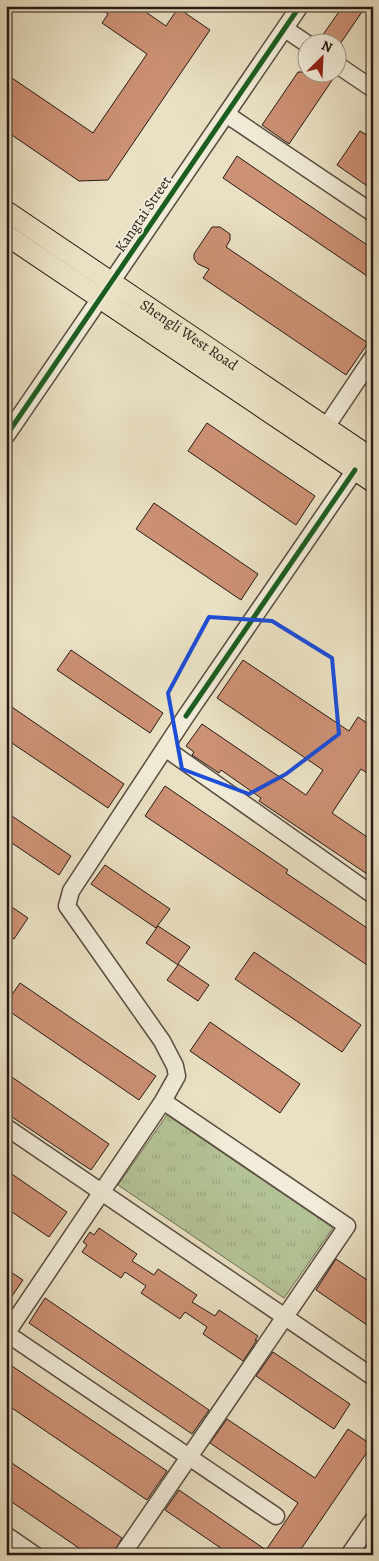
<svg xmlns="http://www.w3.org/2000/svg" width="379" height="1561" font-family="Alegreya,serif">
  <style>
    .grass { fill: url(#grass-tufts); stroke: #6e6e54 }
    .building { fill: #cd9175; stroke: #271913 }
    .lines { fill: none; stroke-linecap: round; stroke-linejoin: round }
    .minor-casing { stroke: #584b3f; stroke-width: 19 }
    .major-casing { stroke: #271913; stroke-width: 22 }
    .minor { stroke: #f1ecd9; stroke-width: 16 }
    .major { stroke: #eae1c4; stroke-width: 20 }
    .cycleway-casing { stroke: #f1ecd9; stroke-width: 8 }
    .cycleway { stroke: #1b5e20; stroke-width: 5 }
    .marked { fill: none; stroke: #1d4ed8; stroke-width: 4; stroke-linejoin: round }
    .labels { text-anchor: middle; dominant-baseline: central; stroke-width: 4; stroke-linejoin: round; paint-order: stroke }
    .street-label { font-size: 15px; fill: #271913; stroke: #f1ecd9 }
  </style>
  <defs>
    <pattern id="grass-tufts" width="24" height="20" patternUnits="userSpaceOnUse" patternTransform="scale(1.25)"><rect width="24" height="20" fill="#b4c396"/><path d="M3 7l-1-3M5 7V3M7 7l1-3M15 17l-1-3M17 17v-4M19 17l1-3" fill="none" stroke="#9ba780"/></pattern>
  </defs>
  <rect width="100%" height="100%" fill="#eae1c4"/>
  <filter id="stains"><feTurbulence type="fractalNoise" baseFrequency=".004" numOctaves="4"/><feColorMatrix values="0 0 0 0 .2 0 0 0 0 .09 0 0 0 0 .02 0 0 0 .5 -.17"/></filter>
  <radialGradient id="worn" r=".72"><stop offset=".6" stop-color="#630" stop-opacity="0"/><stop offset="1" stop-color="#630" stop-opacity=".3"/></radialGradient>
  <path class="grass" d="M 167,1115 L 333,1228 L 284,1298 L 118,1185 Z"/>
  <path class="building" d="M 96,6 L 137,6 L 166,26 L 178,8 L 210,30 L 108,180 L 79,181 L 6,131 L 6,74 L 93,133 L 147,54 L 102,23 L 108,14 Z
    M 343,6 L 366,6 L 338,47 L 336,42 L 331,42 L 322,36 Z
    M 298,72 L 331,72 L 335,76 L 289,144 L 262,125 Z
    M 360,131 L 373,139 L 373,190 L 337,165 Z
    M 237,156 L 373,249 L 373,280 L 223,178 Z
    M 212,227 L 220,227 L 230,234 L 230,240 L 226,247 L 368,343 L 346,375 L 203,278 L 209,269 L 198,264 L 194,259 L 194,254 Z
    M 207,423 L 315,496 L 296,525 L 188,451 Z
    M 154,503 L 258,574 L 241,600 L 136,529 Z
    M 71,650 L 163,713 L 150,733 L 57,670 Z
    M 243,660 L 349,731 L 358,717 L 373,727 L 373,777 L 361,769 L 332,813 L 373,841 L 373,878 L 259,801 L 261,798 L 221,770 L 219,773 L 192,755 L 194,752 L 186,746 L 202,724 L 306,795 L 323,770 L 217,698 Z
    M 6,703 L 124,784 L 108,808 L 6,739 Z
    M 165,786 L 288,870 L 286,873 L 373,932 L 373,969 L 145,816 Z
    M 6,812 L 71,856 L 59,875 L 6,839 Z
    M 105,865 L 170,909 L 156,928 L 91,884 Z
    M 6,903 L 28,918 L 14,939 L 6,934 Z
    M 158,926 L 190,947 L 178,964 L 209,985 L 198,1001 L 167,980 L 178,965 L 146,943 Z
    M 254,952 L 361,1025 L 342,1052 L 235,979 Z
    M 20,983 L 156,1076 L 139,1100 L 6,1009 L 6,1003 Z
    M 210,1022 L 300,1084 L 280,1113 L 190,1051 Z
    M 6,1073 L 109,1144 L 91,1170 L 6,1113 Z
    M 6,1170 L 67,1212 L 49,1237 L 6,1208 Z
    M 99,1228 L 137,1254 L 132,1261 L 154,1275 L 158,1269 L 197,1295 L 192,1302 L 215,1316 L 219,1310 L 258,1336 L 255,1340 L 257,1340 L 243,1361 L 203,1334 L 207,1327 L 185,1312 L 180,1319 L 141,1293 L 146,1286 L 125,1272 L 121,1278 L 82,1252 L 87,1245 L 83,1242 L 90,1232 L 94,1235 Z
    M 336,1259 L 373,1284 L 373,1329 L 316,1290 Z
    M 6,1269 L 23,1280 L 6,1305 Z
    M 45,1298 L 209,1410 L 192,1434 L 29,1323 Z
    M 273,1352 L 350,1404 L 334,1429 L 256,1376 Z
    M 6,1362 L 167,1471 L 147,1500 L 6,1404 Z
    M 227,1419 L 315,1478 L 348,1429 L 372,1445 L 297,1555 L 231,1555 L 165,1510 L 179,1490 L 266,1550 L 298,1503 L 210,1443 Z
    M 6,1459 L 122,1538 L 112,1555 L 89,1555 L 6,1498 Z"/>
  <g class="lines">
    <g class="minor-casing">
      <path id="minor" d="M 285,29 L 306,43
        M 336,64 L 373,89
        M 226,114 L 373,213
        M 326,427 L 373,357
        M 6,436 L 300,6
        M 165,748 L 373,895
        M 6,1127 L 373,1377
        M 6,1333 L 276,1516
        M 6,1334 L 163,1101 L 177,1076 L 175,1066 L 162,1041 L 67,906 L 71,891 L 186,716 L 355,470
        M 6,1535 L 35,1555
        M 122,1555 L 347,1226 L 163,1101
        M 349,1555 L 373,1520"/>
    </g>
    <g class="major-casing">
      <g id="major">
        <path id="s1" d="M 6,211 L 373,459"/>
        <path d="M 6,235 L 373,482"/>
      </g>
    </g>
    <use href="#minor" class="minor"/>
    <use href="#major" class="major"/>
    <g class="cycleway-casing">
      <path id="cycleway" d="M 6,436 L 300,6
        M 186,716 L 355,470"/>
    </g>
    <use href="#cycleway" class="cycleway"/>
  </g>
  <path class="marked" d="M 209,617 L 272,621 L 332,658 L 339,734 L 286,774 L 249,794 L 182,769 L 168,693 Z"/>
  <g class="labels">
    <g class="street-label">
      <text transform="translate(143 214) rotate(-56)">Kangtai Street</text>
      <text stroke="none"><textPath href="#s1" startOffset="221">Shengli West Road</textPath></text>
    </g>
  </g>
  <rect width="379" height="1561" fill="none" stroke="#eae1c4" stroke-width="25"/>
  <rect x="8" y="8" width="364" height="1546" fill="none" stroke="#271913" stroke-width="2.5"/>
  <rect x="12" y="12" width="354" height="1536" fill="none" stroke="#271913"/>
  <g transform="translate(322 58) rotate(24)"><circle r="24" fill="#f1ecd9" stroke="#a0988a"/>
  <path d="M0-4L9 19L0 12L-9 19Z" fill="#8f2418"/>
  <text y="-8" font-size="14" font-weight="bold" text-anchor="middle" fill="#271913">N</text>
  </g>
  <rect width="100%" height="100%" filter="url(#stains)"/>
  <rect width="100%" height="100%" fill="url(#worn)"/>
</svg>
